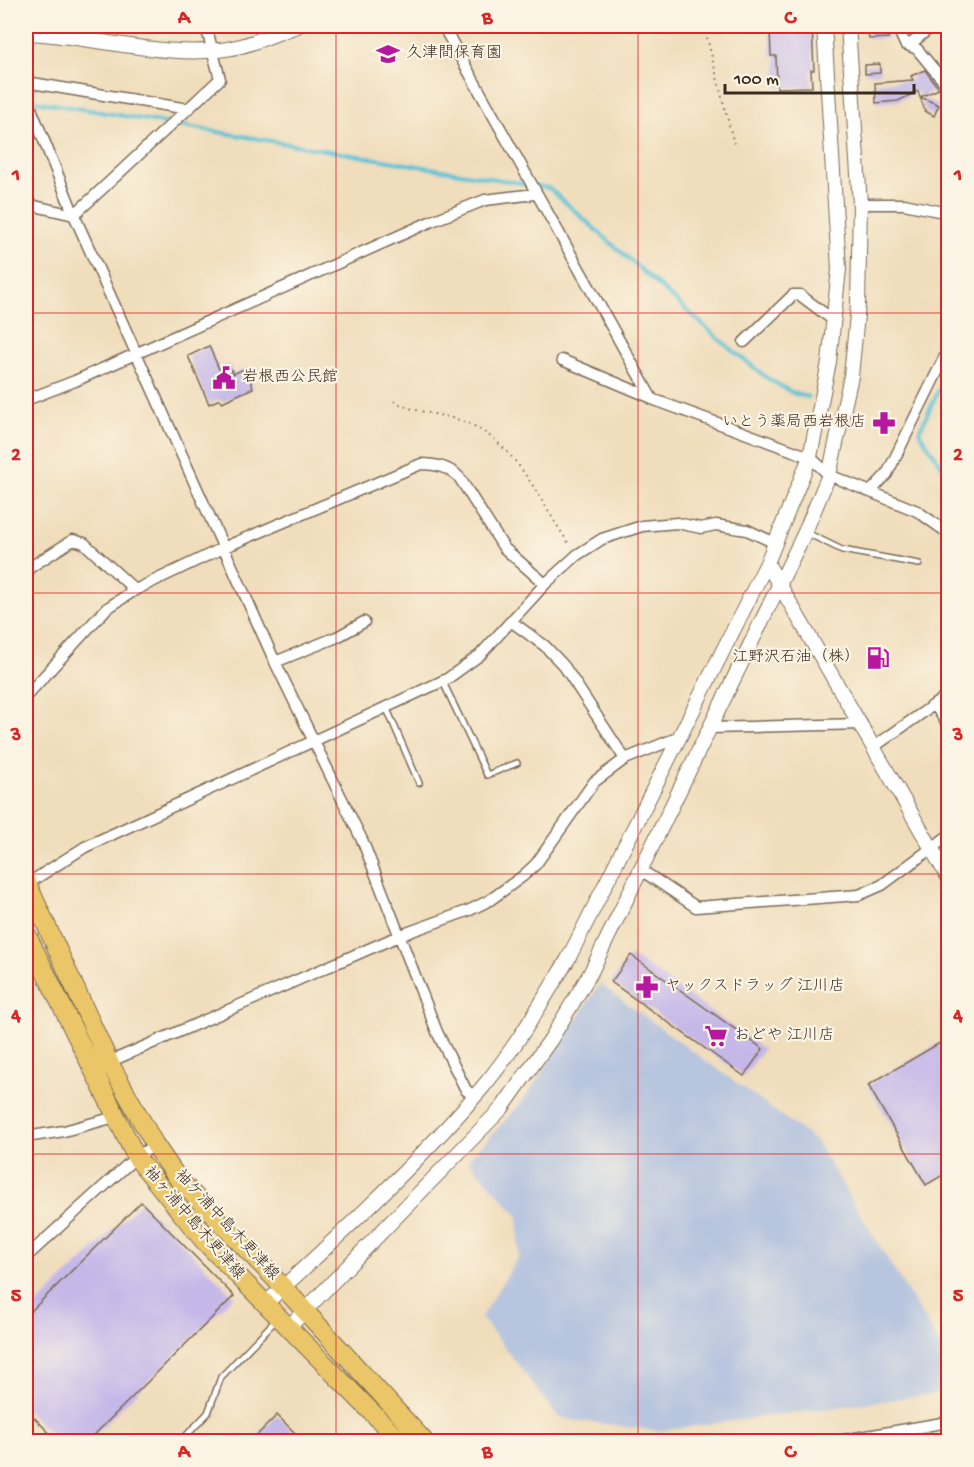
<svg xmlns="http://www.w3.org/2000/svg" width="974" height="1467" font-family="'Gochi Hand','Klee One',sans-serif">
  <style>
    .industrial { fill: #b7c5de }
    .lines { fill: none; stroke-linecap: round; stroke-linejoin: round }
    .stream { stroke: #59c1d6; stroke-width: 4 }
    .building { fill: #c5b7e8 }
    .service-casing { stroke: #7a6955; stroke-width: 8 }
    .minor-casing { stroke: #7a6955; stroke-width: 13 }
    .tertiary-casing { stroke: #7a6955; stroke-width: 16 }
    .primary-casing { stroke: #7a6955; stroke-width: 20 }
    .path { stroke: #7a6955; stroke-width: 2; stroke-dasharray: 1.5 4.5; stroke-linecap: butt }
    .service { stroke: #fff; stroke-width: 5 }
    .minor { stroke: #fff; stroke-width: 10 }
    .tertiary { stroke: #fff; stroke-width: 14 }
    .primary { stroke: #eac669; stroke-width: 18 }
    .grid { fill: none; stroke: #d62828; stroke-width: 1.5; stroke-opacity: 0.55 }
    .labels { text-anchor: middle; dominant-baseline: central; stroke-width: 4.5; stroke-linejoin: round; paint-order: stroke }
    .poi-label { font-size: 16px; fill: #3b2a1e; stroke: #fcf5e5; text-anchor: start }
    .street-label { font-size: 16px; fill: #3b2a1e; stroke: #fcf5e5 }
    .neatline { fill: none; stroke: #d62828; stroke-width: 2 }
    .grid-label { font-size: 20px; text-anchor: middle; font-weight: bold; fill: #d62828 }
  </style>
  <rect width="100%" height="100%" fill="#fcf5e5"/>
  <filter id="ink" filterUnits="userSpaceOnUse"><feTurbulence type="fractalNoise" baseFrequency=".0167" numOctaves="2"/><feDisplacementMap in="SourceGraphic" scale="12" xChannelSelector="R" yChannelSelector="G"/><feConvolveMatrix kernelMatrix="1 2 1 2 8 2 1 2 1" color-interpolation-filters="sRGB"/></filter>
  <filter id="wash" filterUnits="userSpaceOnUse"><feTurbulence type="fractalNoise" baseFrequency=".008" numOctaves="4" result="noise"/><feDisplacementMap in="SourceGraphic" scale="24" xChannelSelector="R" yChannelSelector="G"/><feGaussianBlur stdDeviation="1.35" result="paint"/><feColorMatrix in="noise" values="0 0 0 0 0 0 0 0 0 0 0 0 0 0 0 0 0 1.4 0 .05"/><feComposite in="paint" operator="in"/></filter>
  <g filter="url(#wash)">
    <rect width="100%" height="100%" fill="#f0ddbb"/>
    <path class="industrial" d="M 600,984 L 816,1141 L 948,1358 L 948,1392 L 659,1431 L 559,1418 L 481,1317 L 519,1256 L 518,1216 L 468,1160 L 523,1101 Z"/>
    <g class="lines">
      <path class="stream" d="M 29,100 L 549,188 L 720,340 L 767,378 L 793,393 L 808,397
        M 948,370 L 919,432 L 948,475"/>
    </g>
    <g id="blocks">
      <path class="building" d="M 796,26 L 812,26 L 814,70 L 811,70 L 812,87 L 777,88 L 776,56 L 771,56 L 770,30 L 797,29 Z
        M 867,26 L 887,26 L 888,38 L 869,39 Z
        M 880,64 L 880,73 L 865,74 L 865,65 Z
        M 925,70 L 939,89 L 920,97 L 939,105 L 934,116 L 925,111 L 918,91 L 898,101 L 876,103 L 875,83 L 913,80 L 911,76 Z
        M 209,346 L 219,369 L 229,365 L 233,374 L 246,368 L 253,388 L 222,402 L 220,399 L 209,404 L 188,356 Z
        M 631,955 L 763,1049 L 744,1076 L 611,982 Z
        M 948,1038 L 948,1172 L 926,1185 L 868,1085 Z
        M 141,1202 L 234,1296 L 87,1442 L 58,1442 L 26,1409 L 26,1316 Z
        M 277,1415 L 304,1442 L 250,1442 Z"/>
    </g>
  </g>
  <g filter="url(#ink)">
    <use href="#blocks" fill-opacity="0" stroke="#7a6955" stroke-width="1.5"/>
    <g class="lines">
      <g class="service-casing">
        <path id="service" d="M 805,532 L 842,550 L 919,564
          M 443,682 L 487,775 L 517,763
          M 387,709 L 419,783
          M 180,1442 L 208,1413 L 221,1377 L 276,1320"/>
      </g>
      <g class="minor-casing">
        <path id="minor" d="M 443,26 L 652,399 L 810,457 L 829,475 L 917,511 L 948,533
          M 897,26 L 905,44 L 912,43 L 932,26
          M 905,44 L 917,49 L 945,83
          M 26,82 L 188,109
          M 26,96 L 74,215 L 275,662 L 363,842 L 437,1032 L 466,1090 L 474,1096
          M 26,204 L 74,215
          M 860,204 L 904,204 L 948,213
          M 74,215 L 220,79 L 206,26
          M 744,342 L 793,295 L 800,295 L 833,320
          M 562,360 L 652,398
          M 26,400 L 75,381 L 432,221 L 485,200 L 535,194
          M 870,492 L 887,474 L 948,350
          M 26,577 L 29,568 L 73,540 L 84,543 L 135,590
          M 512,622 L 545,646 L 564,666 L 625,759
          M 275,662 L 337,637 L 364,622
          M 26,696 L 106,609 L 135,590 L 225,547 L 421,464 C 435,464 449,467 459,477 L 504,548 L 545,584
          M 935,705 L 948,725
          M 709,728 L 862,724
          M 875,746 L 948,695
          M 641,870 L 696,907 L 859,895 L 882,885 L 948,836
          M 27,884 L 85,847 L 447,679 L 480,655 L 545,584 L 577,555 L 602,539 L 642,526 L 677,523 L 701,528 L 716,525 L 747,530 L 775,543
          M 109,1062 L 401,935 L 470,910 L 490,900 L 523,876 L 536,864 L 594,782 L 625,759 L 677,738
          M 26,1137 L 64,1131 L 115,1117
          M 26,1257 L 136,1157 L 155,1145
          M 832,1442 L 948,1422"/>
      </g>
      <g class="tertiary-casing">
        <path id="tertiary" d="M 26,33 C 93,35 176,63 241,46 C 260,41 278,32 297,26
          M 767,563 L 948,877
          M 264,1305 C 339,1236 416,1165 482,1088 C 515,1049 542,1002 568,959 L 767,563 L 810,457 L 829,362 L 839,269 L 824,26
          M 288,1328 L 502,1108 L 551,1039 L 591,972 L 805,532 L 829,475 L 851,376 L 858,305 L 860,204 L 848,26"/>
      </g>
      <g class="primary-casing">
        <path id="primary" d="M 26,881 L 109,1062 L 155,1145 L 179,1180 L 283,1287 L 425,1442
          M 26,933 L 136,1157 L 204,1241 L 401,1442"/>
      </g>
      <path class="path" d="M 704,26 L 735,148
        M 394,401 C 418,415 447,413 472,425 C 521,450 540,503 570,545"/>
      <use href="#service" class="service"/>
      <use href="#minor" class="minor"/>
      <use href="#tertiary" class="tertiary"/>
      <use href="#primary" class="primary"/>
    </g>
  </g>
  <path class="grid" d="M 336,26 L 336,1442M 638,26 L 638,1442M 26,313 L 948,313M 26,593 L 948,593M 26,874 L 948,874M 26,1154 L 948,1154"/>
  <defs>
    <g id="school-bare" transform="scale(1.8)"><path d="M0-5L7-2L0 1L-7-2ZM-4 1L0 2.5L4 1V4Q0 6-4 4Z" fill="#b5179e" stroke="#fcf5e5" stroke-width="2.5" paint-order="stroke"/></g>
    <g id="civic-bare" transform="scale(1.8)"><path d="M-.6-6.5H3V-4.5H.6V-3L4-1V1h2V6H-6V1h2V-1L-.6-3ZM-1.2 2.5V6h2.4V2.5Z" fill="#b5179e" stroke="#fcf5e5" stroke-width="2.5" paint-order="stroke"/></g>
    <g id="pharmacy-bare" transform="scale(1.8)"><path d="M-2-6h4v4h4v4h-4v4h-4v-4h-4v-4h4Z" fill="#b5179e" stroke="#fcf5e5" stroke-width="2.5" paint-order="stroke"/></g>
    <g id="fuel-bare" transform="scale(1.8)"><path d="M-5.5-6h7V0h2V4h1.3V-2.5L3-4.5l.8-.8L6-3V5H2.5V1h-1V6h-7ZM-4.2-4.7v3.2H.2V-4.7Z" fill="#b5179e" stroke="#fcf5e5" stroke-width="2.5" paint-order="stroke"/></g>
    <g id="supermarket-bare" transform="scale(1.8)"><path d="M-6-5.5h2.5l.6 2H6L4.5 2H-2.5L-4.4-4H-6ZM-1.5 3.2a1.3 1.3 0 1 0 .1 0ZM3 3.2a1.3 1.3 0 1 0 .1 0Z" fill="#b5179e" stroke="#fcf5e5" stroke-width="2.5" paint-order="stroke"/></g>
  </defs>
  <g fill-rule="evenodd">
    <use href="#school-bare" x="388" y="54"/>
    <use href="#civic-bare" x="224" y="378"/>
    <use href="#pharmacy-bare" x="884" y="423"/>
    <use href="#fuel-bare" x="878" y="658"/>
    <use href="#pharmacy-bare" x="647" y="987"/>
    <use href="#supermarket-bare" x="716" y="1036"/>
  </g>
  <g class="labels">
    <g class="poi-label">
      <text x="406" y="54">久津間保育園</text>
      <text x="242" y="378">岩根西公民館</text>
      <text x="866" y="423" text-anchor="end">いとう薬局西岩根店</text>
      <text x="860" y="658" text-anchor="end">江野沢石油（株）</text>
      <text x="665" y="987">ヤックスドラッグ 江川店</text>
      <text x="734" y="1036">おどや 江川店</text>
    </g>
    <g class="street-label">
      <text transform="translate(193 1224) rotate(49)">袖ヶ浦中島木更津線</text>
      <text transform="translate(226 1226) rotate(47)">袖ケ浦中島木更津線</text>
    </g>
  </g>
  <rect width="974" height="1467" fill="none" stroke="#fcf5e5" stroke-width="66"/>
  <path d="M725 84v9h189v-9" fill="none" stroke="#3b2a1e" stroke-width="3"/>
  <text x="734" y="84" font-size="18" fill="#3b2a1e" stroke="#fcf5e5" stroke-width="4.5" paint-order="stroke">100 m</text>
  <rect x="33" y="33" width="908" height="1401" class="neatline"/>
  <g class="grid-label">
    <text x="184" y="23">A</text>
    <text x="487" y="23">B</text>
    <text x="790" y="23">C</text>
    <text x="16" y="180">1</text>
    <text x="958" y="180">1</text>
    <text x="16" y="460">2</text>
    <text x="958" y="460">2</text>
    <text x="16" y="740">3</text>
    <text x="958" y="740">3</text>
    <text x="16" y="1021">4</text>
    <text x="958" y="1021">4</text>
    <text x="16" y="1301">5</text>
    <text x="958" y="1301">5</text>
    <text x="184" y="1457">A</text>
    <text x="487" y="1457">B</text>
    <text x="790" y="1457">C</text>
  </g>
</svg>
